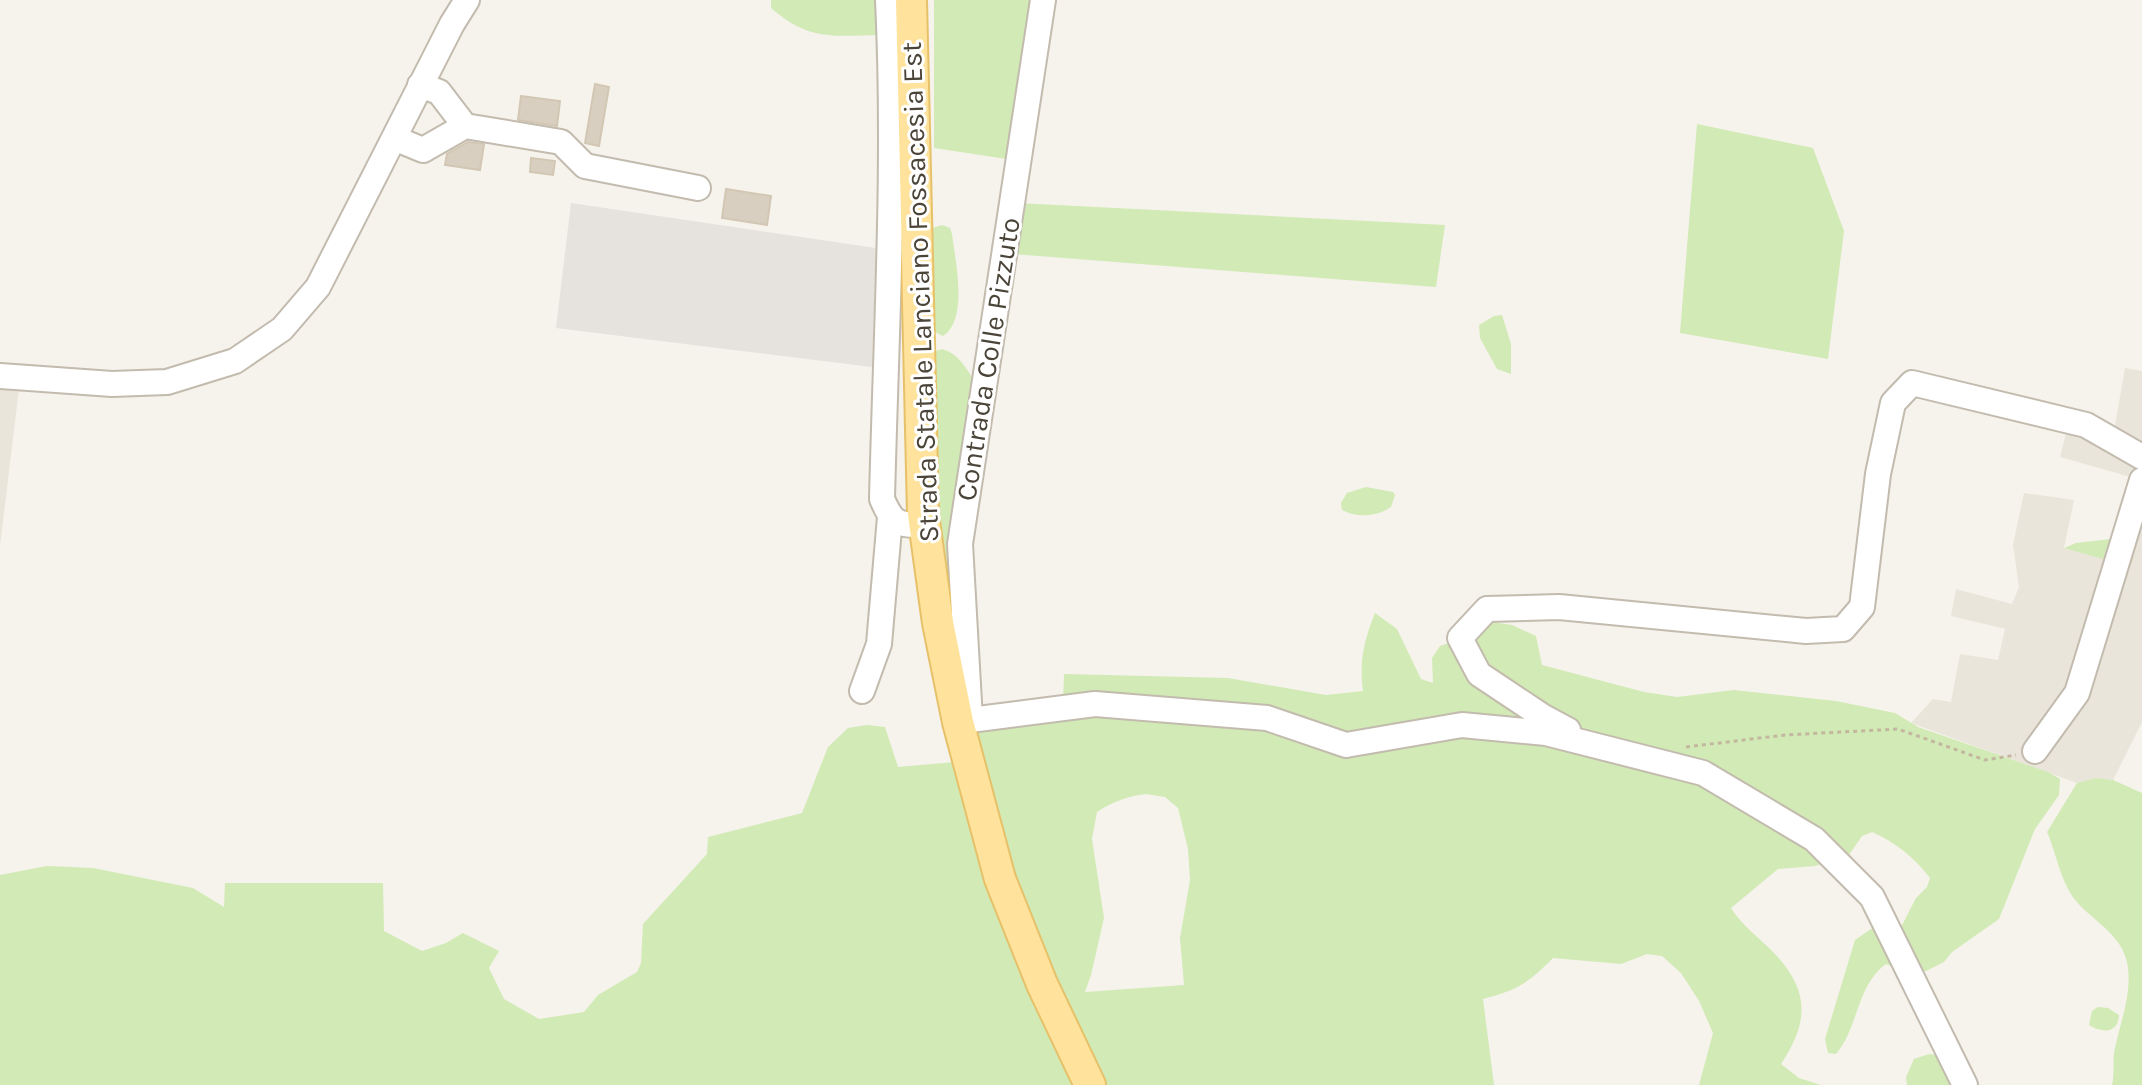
<svg xmlns="http://www.w3.org/2000/svg" width="2142" height="1085" font-family="Karla,sans-serif">
  <style>
    .residential { fill: #eae5da }
    .industrial { fill: #e6e2dd }
    .green { fill: #d2eab5; fill-rule: evenodd }
    .building { fill: #d8cfc1; stroke: #d3c7b4; stroke-width: 2 }
    .lines { fill: none; stroke-linecap: round; stroke-linejoin: round }
    .minor-casing { stroke: #c2bbae; stroke-width: 28 }
    .major-casing { stroke: #e6c16a; stroke-width: 34 }
    .path { stroke: #c4b79f; stroke-width: 3; stroke-dasharray: 4 4; stroke-linecap: butt }
    .minor { stroke: #fff; stroke-width: 24 }
    .major { stroke: #ffe39c; stroke-width: 30 }
    .labels { text-anchor: middle; dominant-baseline: central; stroke-width: 6; stroke-linejoin: round; paint-order: stroke }
    .street-label { font-size: 28px; fill: #4b4439; stroke: #fff }
  </style>
  <rect width="100%" height="100%" fill="#f6f3ec"/>
  <path class="residential" d="M 2125,368 L 2142,371 L 2142,722 L 2113,780 L 2096,778 L 2077,783 L 1911,723 L 1933,699 L 1951,702 L 1960,654 L 1998,660 L 2005,629 L 1951,616 L 1956,589 L 2012,604 L 2019,587 L 2013,545 L 2024,493 L 2074,500 L 2064,548 L 2103,558 L 2134,478 L 2060,457 L 2069,421 L 2114,431 Z
    M 0,388 L 19,389 L 0,546 Z"/>
  <path class="industrial" d="M 571,203 L 876,248 L 872,367 L 556,328 Z"/>
  <path class="green" d="M 771,0 L 880,0 L 880,35 C 832,36 809,41 771,8 Z
    M 934,0 L 1039,0 L 1013,160 L 934,148 Z
    M 1697,124 L 1813,148 L 1844,231 L 1828,359 L 1680,333 Z
    M 1018,203 L 1445,225 L 1436,287 L 1012,254 Z
    M 942,225 L 950,228 L 952,234 C 955,260 969,319 943,336 L 931,330 L 930,238 L 933,228 Z
    M 1502,315 L 1511,344 L 1511,374 L 1497,369 L 1480,338 L 1479,325 L 1494,316 Z
    M 942,349 C 958,353 967,369 975,382 L 963,655 L 937,568 L 931,365 L 936,351 Z
    M 1366,487 L 1393,492 L 1395,495 L 1391,507 C 1376,517 1357,518 1342,510 L 1341,503 L 1347,493 Z
    M 2111,539 L 2103,559 L 2064,548 L 2076,543 Z
    M 1375,613 L 1397,629 L 1421,679 L 1433,683 L 1432,658 L 1440,646 L 1464,638 L 1476,629 L 1492,622 L 1512,625 L 1536,636 L 1542,665 L 1644,692 L 1677,697 L 1734,690 L 1836,701 L 1895,713 L 1918,727 L 2048,772 L 2060,779 L 2059,795 L 2035,829 L 1999,919 L 1952,952 L 1944,962 L 1926,971 L 1903,971 L 1886,964 C 1856,986 1859,1027 1836,1054 L 1828,1053 L 1825,1039 L 1855,940 L 1871,929 L 1899,931 L 1916,898 L 1927,887 L 1930,878 C 1915,858 1895,842 1872,832 L 1862,836 L 1849,855 L 1815,866 L 1778,869 L 1731,908 C 1743,927 1759,937 1774,953 C 1810,991 1809,1022 1781,1064 L 1799,1078 L 1821,1085 L 1699,1085 L 1713,1033 L 1699,1001 L 1681,973 L 1662,956 L 1647,954 L 1621,964 L 1553,958 C 1528,983 1518,990 1483,999 L 1494,1085 L 1105,1085 L 1047,965 L 1019,895 L 974,733 L 1063,701 L 1064,674 L 1228,678 L 1326,695 L 1363,691 C 1359,662 1364,640 1375,613 ZM 1146,794 L 1165,797 L 1178,808 L 1188,849 L 1190,880 L 1180,938 L 1184,985 L 1085,992 L 1091,975 L 1104,918 L 1092,839 L 1097,812 C 1112,802 1128,796 1146,794 Z
    M 867,725 L 885,727 L 898,767 L 955,762 L 1078,1085 L 0,1085 L 0,875 L 47,866 L 93,868 L 193,888 L 224,907 L 225,883 L 383,883 L 384,931 L 422,951 L 446,943 L 463,933 L 499,951 L 489,968 L 504,999 L 539,1019 L 584,1012 L 598,995 L 637,972 L 641,963 L 643,924 L 707,854 L 708,837 L 802,813 L 828,747 L 848,728 Z
    M 2096,778 L 2113,780 L 2142,793 L 2142,1085 L 2112,1085 C 2115,1073 2112,1060 2115,1048 C 2121,1019 2133,992 2127,962 C 2121,934 2093,921 2076,901 C 2060,881 2057,855 2047,832 L 2077,783 Z
    M 2098,1007 L 2108,1008 L 2119,1015 C 2118,1034 2102,1033 2089,1025 L 2092,1011 Z
    M 1929,1054 L 1937,1055 L 1954,1085 L 1907,1085 L 1906,1077 L 1914,1059 Z"/>
  <path class="building" d="M 595,84 L 609,87 L 599,146 L 585,143 Z
    M 521,96 L 560,101 L 557,126 L 518,120 Z
    M 468,142 L 484,144 L 480,170 L 445,165 L 447,154 Z
    M 531,158 L 555,161 L 553,175 L 530,172 Z
    M 726,189 L 771,196 L 767,225 L 722,218 Z"/>
  <g class="lines">
    <g class="minor-casing">
      <path id="minor" d="M 888,0 C 896,166 886,333 882,499 C 893,524 897,525 924,525
        M 420,85 L 439,92 L 465,126
        M 394,138 L 423,150 L 465,126 L 561,142 L 585,166 L 698,188
        M 0,376 L 112,384 L 167,382 L 235,361 L 282,329 L 318,287 L 452,24 L 467,0
        M 862,691 L 879,644 L 890,517
        M 970,720 L 1095,704 L 1267,718 L 1346,745 L 1462,725 L 1546,733 L 1703,773 L 1814,839 L 1872,897 L 1965,1085
        M 967,721 L 970,720 L 960,544 L 1043,0
        M 1568,730 L 1542,716 L 1479,674 L 1460,638 L 1487,609 L 1559,607 L 1806,631 L 1843,629 L 1862,607 L 1878,474 L 1893,403 L 1912,383 L 2086,425 L 2142,457
        M 2035,751 L 2077,693 L 2142,480"/>
    </g>
    <g class="major-casing">
      <path id="major" d="M 911,0 L 923,514 L 938,623 L 958,722 L 1000,879 L 1042,984 L 1090,1085"/>
    </g>
    <path class="path" d="M 1686,747 L 1785,735 L 1898,729 L 1985,760 L 2016,755"/>
    <use href="#minor" class="minor"/>
    <use href="#major" class="major"/>
  </g>
  <g class="labels">
    <g class="street-label">
      <text transform="translate(920 292) rotate(-92)">Strada Statale Lanciano Fossacesia Est</text>
      <text transform="translate(988 359) rotate(-81)">Contrada Colle Pizzuto</text>
    </g>
  </g>
</svg>
